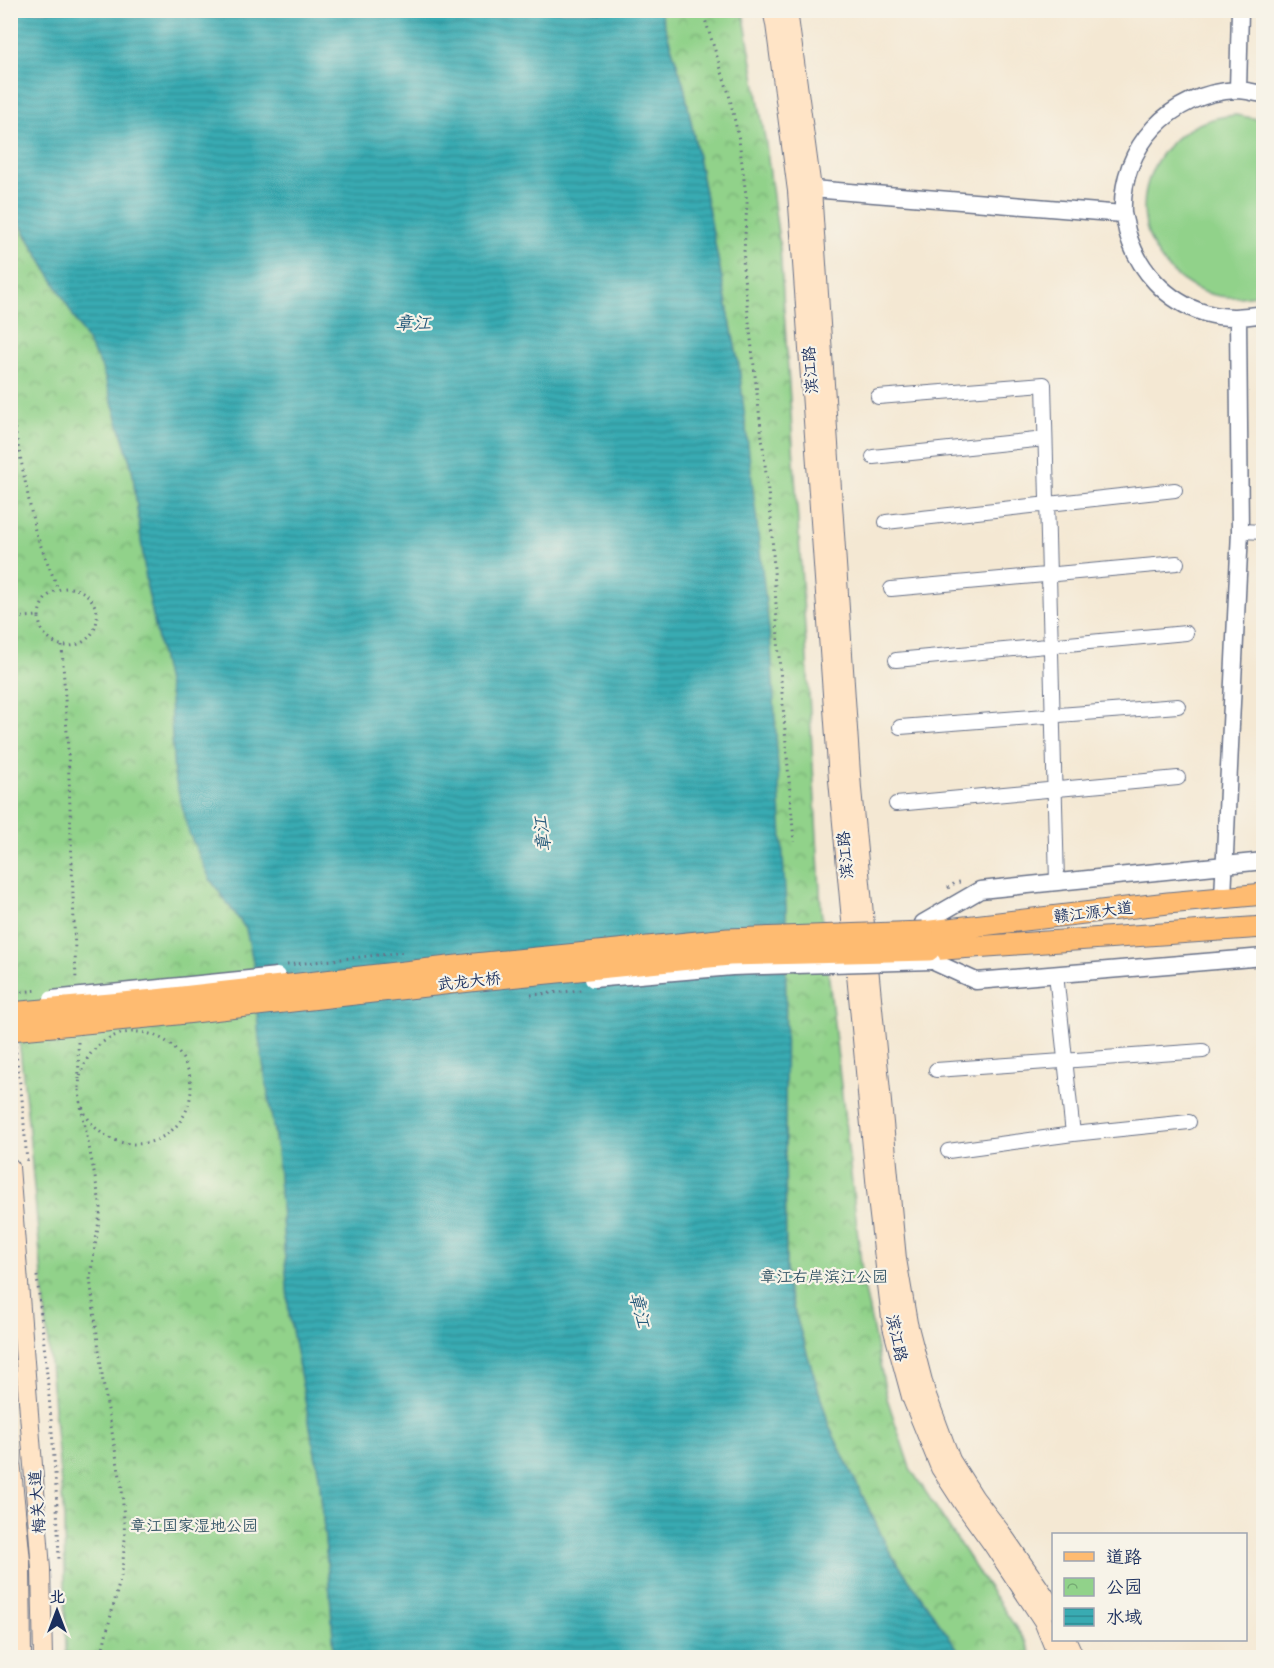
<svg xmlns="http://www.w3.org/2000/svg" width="1274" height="1668" font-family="'Shantell Sans','LXGW WenKai TC',sans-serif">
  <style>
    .park { fill: url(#park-crowns); stroke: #568074; stroke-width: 1.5 }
    .garden { fill: #91d28a; stroke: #568074; stroke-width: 1.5 }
    .water { fill: url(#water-rules); stroke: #2a6d88; stroke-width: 1.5 }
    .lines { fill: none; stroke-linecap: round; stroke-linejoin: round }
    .minor-casing { stroke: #677087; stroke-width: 16 }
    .tertiary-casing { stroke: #677087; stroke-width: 19 }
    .secondary-casing { stroke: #677087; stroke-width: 20 }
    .primary-casing { stroke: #677087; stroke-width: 23 }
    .path { stroke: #677087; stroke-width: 3; stroke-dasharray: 1.5 4.5; stroke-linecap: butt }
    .minor { stroke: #fff; stroke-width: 14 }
    .tertiary { stroke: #fff; stroke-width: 16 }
    .secondary { stroke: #ffe4c6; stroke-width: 18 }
    .primary { stroke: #febb71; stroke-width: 21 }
    .tertiary-bridge-casing { stroke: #677087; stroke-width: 19; stroke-linecap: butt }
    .primary-bridge-casing { stroke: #677087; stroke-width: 23; stroke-linecap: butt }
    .path-bridge { stroke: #677087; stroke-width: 3; stroke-dasharray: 1.5 4.5; stroke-linecap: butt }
    .tertiary-bridge { stroke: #fff; stroke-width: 16 }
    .primary-bridge { stroke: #febb71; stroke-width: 21 }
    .labels { text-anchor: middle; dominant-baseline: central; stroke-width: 4.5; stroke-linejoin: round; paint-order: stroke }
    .street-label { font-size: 16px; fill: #1b2f5e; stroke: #f7f3e8 }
    .park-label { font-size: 16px; fill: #385869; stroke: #f7f3e8 }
    .water-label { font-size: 18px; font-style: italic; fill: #265a7b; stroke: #f7f3e8 }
  </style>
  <defs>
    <pattern id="park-crowns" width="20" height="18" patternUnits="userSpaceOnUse" patternTransform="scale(1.5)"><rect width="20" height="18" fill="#91d28a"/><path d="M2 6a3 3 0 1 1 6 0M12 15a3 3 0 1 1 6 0" fill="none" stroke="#76ab74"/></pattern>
    <pattern id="water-rules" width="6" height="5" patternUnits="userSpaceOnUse" patternTransform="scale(1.5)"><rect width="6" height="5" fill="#39abb2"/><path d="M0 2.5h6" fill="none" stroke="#2f8c94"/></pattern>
  </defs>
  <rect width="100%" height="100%" fill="#f7f3e8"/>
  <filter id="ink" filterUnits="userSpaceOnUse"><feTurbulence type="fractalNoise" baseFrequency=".0167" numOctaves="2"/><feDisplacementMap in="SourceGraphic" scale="12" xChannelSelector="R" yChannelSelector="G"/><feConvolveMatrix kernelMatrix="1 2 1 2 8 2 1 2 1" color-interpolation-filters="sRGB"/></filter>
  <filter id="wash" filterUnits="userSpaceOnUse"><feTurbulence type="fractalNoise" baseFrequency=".008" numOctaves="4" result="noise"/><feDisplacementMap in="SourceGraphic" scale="24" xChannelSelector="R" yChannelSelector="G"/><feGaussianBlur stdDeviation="1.35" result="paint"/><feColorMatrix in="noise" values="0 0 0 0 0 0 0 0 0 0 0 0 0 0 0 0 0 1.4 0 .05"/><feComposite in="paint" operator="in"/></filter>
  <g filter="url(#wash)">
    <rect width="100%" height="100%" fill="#f4e8d3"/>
    <path class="park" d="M 660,11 L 743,11 L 766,144 L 780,248 L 807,659 L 821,908 L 863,1281 L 887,1398 L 910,1468 L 978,1572 L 1026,1642 L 1032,1657 L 960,1657 L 957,1648 L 889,1551 L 830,1428 L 786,1284 L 785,1130 L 786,908 L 739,366 L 684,86 Z
      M 10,208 L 60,292 L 102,368 L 132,468 L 147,587 L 170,697 L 174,775 L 210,879 L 246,929 L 253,961 L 259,1038 L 277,1150 L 289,1314 L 319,1475 L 330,1593 L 334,1652 L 332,1657 L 66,1657 L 64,1518 L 28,1121 L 11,967 Z"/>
    <path class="garden" d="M 1236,115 L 1263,120 L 1264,293 C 1242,299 1217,299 1197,289 C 1109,244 1137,122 1236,115 Z"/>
    <path class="water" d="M 10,11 L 660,11 L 684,86 L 739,366 L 771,647 L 786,908 L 785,1130 L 786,1284 L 830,1428 L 889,1551 L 957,1648 L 960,1657 L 332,1657 L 334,1652 L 330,1593 L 319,1475 L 289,1314 L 277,1150 L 259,1038 L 253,961 L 246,929 L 210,879 L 189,833 L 174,775 L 170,697 L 147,587 L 132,468 L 102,368 L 60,292 L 11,208 Z"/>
  </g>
  <g filter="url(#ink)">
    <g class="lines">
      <g class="minor-casing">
        <path id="minor" d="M 878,397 L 1044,384 L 1057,882
          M 873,457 L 1045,439
          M 886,522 L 1175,490
          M 1240,531 L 1264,532
          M 891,589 L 1177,563
          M 896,660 L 1186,633
          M 900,727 L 1178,706
          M 896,804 L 1178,778
          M 1056,974 L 1073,1134
          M 936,1070 L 1203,1051
          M 948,1151 L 1073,1134 L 1189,1122"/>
      </g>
      <g class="tertiary-casing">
        <path id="tertiary" d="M 1238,90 L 1240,10
          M 1264,94 C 1255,93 1245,90 1237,90 C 1170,93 1120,147 1123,213 C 1124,219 1126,225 1127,231 C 1137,269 1167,302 1205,313 C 1225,319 1244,317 1264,314
          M 812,189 L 1123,214
          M 1223,897 L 1240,531 L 1238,318
          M 923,923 L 980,890 L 1264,861
          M 932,961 L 976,981 L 1264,957"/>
      </g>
      <g class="secondary-casing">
        <path id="secondary" d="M 772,10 L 775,24 L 797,191 L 838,780 L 876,1190 L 892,1327 L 911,1397 L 940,1468 L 964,1505 L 992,1544 L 1043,1621 L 1058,1658
          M 788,10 L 812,189 L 852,789 L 897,1259 L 908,1323 L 926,1393 L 951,1460 L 975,1498 L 1001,1532 L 1054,1609
          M 10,1167 L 41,1569 L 43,1658
          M 10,1450 L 21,1561 L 22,1658
          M 1067,1640 L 1075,1658"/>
      </g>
      <g class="primary-casing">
        <path id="primary" d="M 923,932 L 1168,903 L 1264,894
          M 929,950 L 1264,927"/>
      </g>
      <path class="path" d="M 702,10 L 729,94 L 739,140 L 747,203 L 743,268 L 771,518 L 779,656 L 794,842
        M 10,405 L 35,531 L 58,589
        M39 617a29 29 0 1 1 58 0a29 29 0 1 1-58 0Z
        M 10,618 L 38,616
        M 62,646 L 68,750 L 76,981
        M 948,888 L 955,883 L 960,882
        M79 1088a56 56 0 1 1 112 0a56 56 0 1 1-112 0Z
        M 78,1042 L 79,1079
        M 15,1046 L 22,1099 L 27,1162
        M 80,1101 L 101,1208 L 90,1278 L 103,1382 L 122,1488 L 125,1539 L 122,1572 L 106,1635 L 101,1658
        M 37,1276 C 47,1372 57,1467 59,1563"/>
      <use href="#minor" class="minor"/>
      <use href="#tertiary" class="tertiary"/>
      <use href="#secondary" class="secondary"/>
      <use href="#primary" class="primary"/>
      <g class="tertiary-bridge-casing">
        <path id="tertiary-bridge" d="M 593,979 L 732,967 L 932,961
          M 52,999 L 277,976"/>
      </g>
      <g class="primary-bridge-casing">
        <path id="primary-bridge" d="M 10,1013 L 156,1000 L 475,964 L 728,939 L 923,932
          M 10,1030 L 159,1016 L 479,980 L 729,955 L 929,950"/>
      </g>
      <path class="path-bridge" d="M 287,965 L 406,952
        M 10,993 L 39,990
        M 531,995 L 581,990"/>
      <use href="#tertiary-bridge" class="tertiary-bridge"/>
      <use href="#primary-bridge" class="primary-bridge"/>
    </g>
  </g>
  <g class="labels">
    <g class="street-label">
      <text transform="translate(810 370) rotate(-94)">滨江路</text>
      <text transform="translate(845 855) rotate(-95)">滨江路</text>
      <text transform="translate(1093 912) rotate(-7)">赣江源大道</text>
      <text transform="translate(469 981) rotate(-6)">武龙大桥</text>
      <text transform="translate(897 1338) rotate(78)">滨江路</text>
      <text transform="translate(37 1502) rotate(-94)">梅关大道</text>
    </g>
    <g class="park-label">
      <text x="824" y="1276">章江右岸滨江公园</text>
      <text x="194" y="1525">章江国家湿地公园</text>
    </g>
    <g class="water-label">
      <text x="413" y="323">章江</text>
      <text transform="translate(542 834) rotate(-97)">章江</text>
      <text transform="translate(640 1310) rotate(77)">章江</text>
    </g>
  </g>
  <rect width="1274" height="1668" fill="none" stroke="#f7f3e8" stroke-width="36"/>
  <rect x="1052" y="1533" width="195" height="108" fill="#f7f3e8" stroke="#9fa5b1" stroke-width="1.5"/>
  <rect x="1064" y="1552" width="30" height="9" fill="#febb71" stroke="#9fa5b1" stroke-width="1.5"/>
  <text x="1106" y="1563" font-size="18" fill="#1b2f5e">道路</text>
  <rect x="1064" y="1578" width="30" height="18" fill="url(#park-crowns)" stroke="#9fa5b1" stroke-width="1.5"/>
  <text x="1106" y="1593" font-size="18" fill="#1b2f5e">公园</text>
  <rect x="1064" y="1608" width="30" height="18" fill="url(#water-rules)" stroke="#9fa5b1" stroke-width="1.5"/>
  <text x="1106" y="1623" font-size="18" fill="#1b2f5e">水域</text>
  <g transform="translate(57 1611)" stroke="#f7f3e8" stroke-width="4.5" paint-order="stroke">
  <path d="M0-4.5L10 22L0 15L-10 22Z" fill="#1b2f5e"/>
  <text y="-9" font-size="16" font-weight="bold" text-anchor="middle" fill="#1b2f5e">北</text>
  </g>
</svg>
